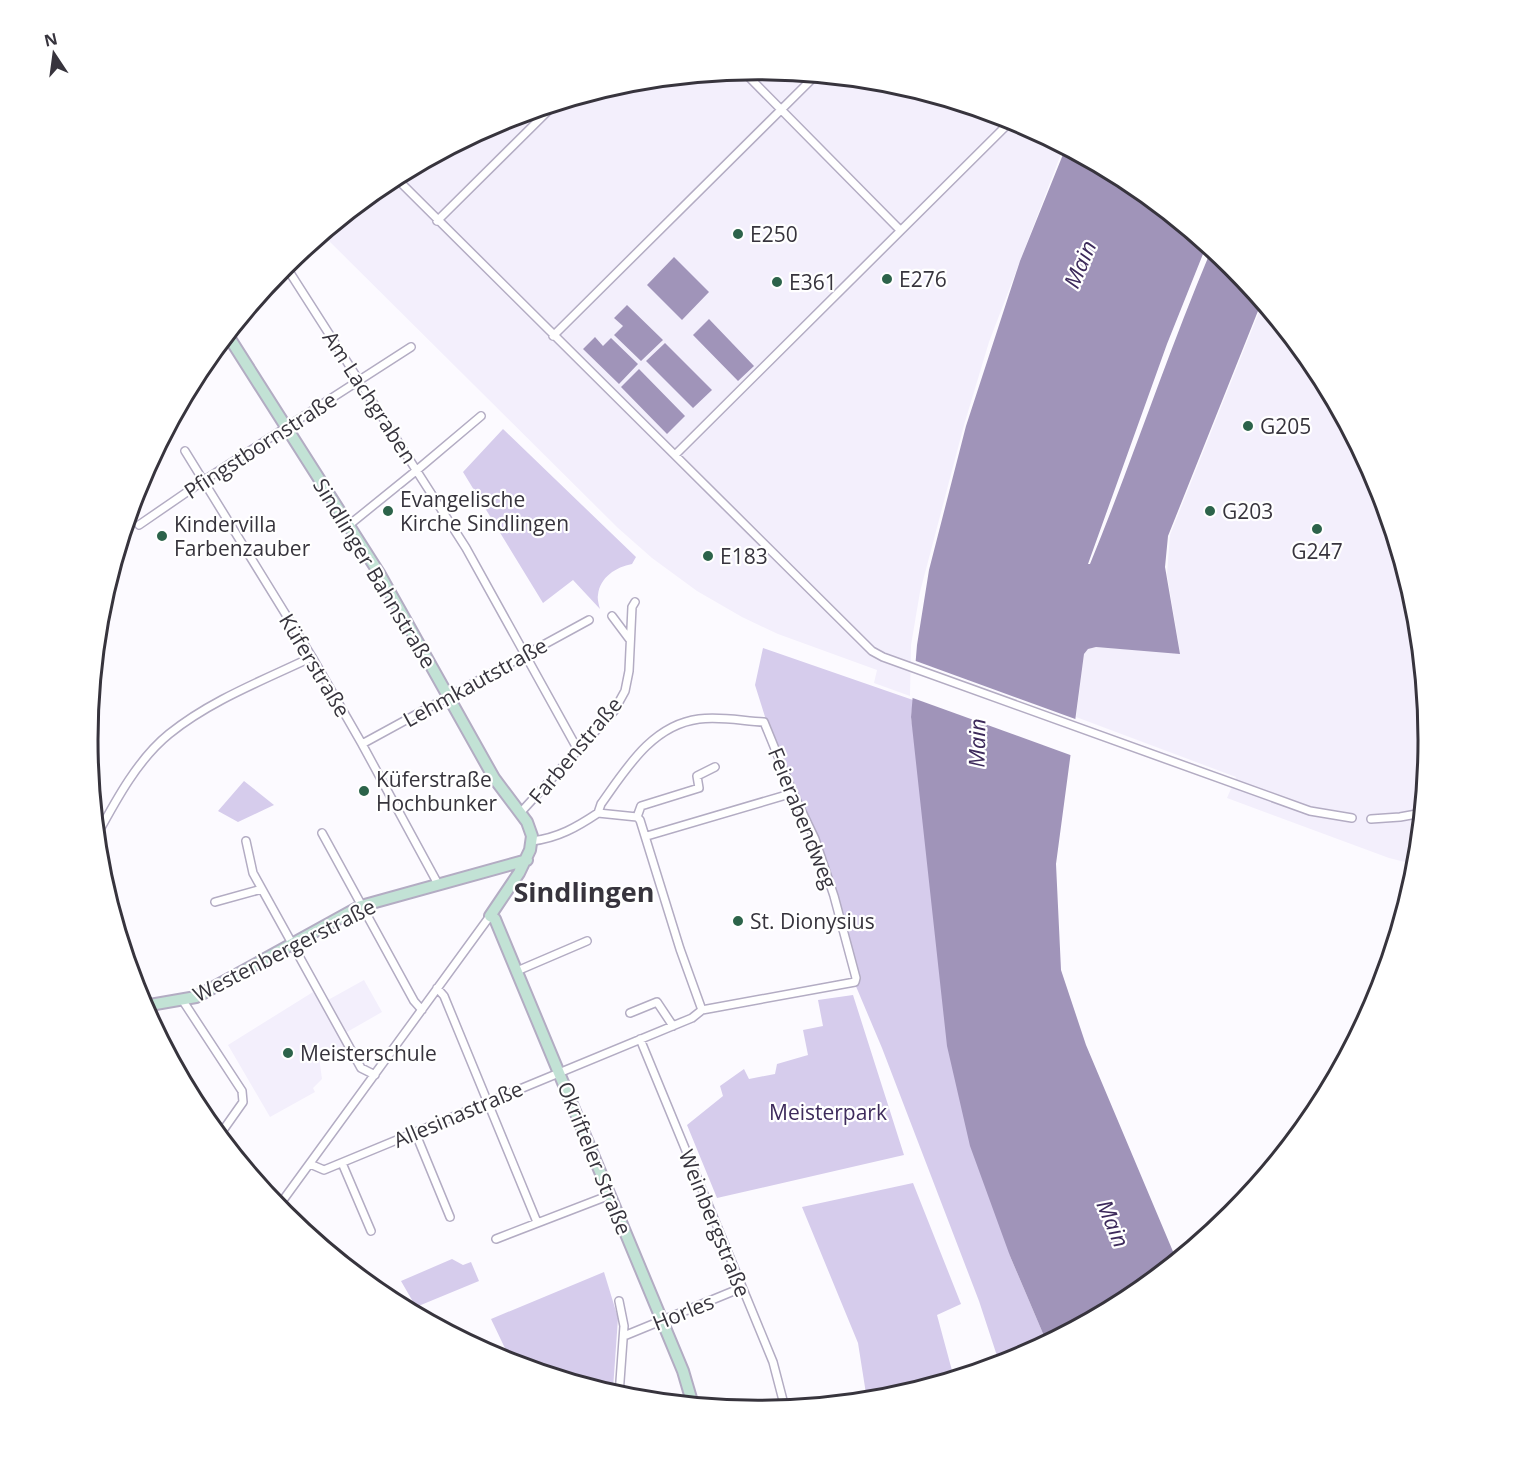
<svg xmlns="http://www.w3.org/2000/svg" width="1517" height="1480" font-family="'Open Sans',sans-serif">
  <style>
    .built { fill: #f3effc }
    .green { fill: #d6ccec }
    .water { fill: #a094b9 }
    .pier { fill: #fcfaff }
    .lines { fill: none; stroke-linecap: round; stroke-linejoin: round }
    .street-casing { stroke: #b3acc3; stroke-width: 10 }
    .secondary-casing { stroke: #b3acc3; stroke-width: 14 }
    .street { stroke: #fff; stroke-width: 7 }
    .secondary { stroke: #c2e2d5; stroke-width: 10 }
    .poi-dot { fill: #2c634a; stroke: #fff; stroke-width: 2 }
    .labels { text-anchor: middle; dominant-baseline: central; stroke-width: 4.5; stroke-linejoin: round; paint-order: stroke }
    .poi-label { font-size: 21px; fill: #37343d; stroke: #fff; text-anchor: start }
    .street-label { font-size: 21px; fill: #37343d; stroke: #fff }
    .park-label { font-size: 21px; fill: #3e2b5c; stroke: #fff }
    .water-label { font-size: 22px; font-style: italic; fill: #3d2a5b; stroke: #fff }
    .district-label { font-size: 27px; font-weight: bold; fill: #37343d; stroke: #fff }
    .rim { fill: none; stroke: #37343d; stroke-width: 3 }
  </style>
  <rect width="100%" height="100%" fill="#fcfaff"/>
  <path class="built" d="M 759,69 L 890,82 L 1016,120 L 1064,146 L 989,342 L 964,425 L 920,592 L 911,645 L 910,696 L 874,683 L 877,670 L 778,634 L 742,617 L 697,591 L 652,558 L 618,528 L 322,234 L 386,182 L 502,120 L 628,82 Z
    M 1263,302 L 1317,368 L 1379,484 L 1417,609 L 1429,740 L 1417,865 L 1389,858 L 1227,798 L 1236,777 L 1076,717 L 1084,654 L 1088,649 L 1096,647 L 1180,653 L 1167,574 L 1170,535 Z
    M 364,980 L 382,1012 L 347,1032 L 328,1000 Z
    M 313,992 L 348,1050 L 338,1055 L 319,1057 L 322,1079 L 313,1088 L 315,1092 L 270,1117 L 228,1045 Z"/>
  <path class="green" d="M 503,429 L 636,557 L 632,564 C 616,567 600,577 598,595 C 597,599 599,605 600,609 L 573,580 L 543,603 L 463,472 Z
    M 763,648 L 913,700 L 911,718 L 1010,1256 L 1047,1343 L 1015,1360 L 1000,1365 L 979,1301 L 882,1048 L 855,984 L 828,871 L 773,742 L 755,685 Z
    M 244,781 L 274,805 L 238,822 L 218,811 Z
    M 853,995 L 904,1155 L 717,1198 L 687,1125 L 723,1096 L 720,1086 L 744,1069 L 749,1079 L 775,1074 L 777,1064 L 808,1055 L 803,1030 L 823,1026 L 818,1000 Z
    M 913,1183 L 961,1304 L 937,1315 L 954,1378 L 889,1398 L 867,1400 L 858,1343 L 802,1207 Z
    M 452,1259 L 463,1265 L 471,1262 L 479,1281 L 416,1307 L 401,1281 Z
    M 604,1272 L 618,1318 L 613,1389 L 609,1392 L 512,1363 L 491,1319 Z"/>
  <path class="water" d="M 1066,147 L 1132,182 L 1207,244 L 1167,344 L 1088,564 L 1090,564 C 1133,459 1168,352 1212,248 L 1233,266 L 1262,301 L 1168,536 L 1165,567 L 1180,654 L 1096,647 L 1088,649 L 1084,654 L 1056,864 L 1061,970 L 1086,1045 L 1177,1261 L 1131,1298 L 1047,1343 L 1010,1256 L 970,1146 L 947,1046 L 911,717 L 917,645 L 929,570 L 966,426 L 1020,261 Z
    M 674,257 L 709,292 L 682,320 L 647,285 Z
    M 627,305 L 663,340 L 641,361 L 614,335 L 623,326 L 614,318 Z
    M 709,319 L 754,366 L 738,381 L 693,335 Z
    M 595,337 L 603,346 L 611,338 L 638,364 L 619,384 L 583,349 Z
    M 665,343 L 712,390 L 693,408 L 646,361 Z
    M 639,369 L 685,416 L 667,434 L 621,387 Z"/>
  <path class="pier" d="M 913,660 L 1078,720 L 1073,756 L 910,697 Z"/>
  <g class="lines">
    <g class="street-casing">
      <path id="street" d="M 743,71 L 900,230
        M 395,177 L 872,651 L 883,657 L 1310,811 L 1352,818
        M 437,221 L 555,104
        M 285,265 L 466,548 L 578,750
        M 553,336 L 816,75
        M 185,451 L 312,657 L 362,744 L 438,884
        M 675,455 L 1013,119
        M 139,525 L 203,481 L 411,347
        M 349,525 L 417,470 L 481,416
        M 612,616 L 630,640
        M 362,744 L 589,620
        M 521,812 L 614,711 L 625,691 L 629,671 L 632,607 L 635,602
        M 637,817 L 641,806 L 699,788 L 697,776 L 715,767
        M 1371,819 L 1400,817 L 1422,813
        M 322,833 L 414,1001 L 422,1010
        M 97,835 C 116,800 138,759 169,734 C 211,700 264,680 312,657
        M 647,836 L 793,793
        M 246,841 L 253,873 L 361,1068 L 375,1075
        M 532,841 C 558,838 577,827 598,813 L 637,817 L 640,820 L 680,949 L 702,1010
        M 215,902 L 262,889
        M 517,971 L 587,941
        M 437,988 L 444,996 L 537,1222
        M 183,1001 L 242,1091 L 243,1102 L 219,1136
        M 630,1013 L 657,1002 L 673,1026
        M 640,1039 L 773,1362 L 785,1408
        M 415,1132 L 450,1217
        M 342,1163 L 371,1231
        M 310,1164 L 324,1170 L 692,1018 L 702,1010 L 855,982 L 856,978 L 834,896 L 815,839 L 793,793 L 764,722 C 743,721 720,716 699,719 C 652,725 626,769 601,804 L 598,813
        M 278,1207 L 490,916
        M 496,1239 L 610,1195
        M 624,1336 L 741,1288
        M 619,1395 L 624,1326 L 619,1301"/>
    </g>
    <g class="secondary-casing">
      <path id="secondary" d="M 227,334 L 379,573 L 494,778 L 527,822 L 532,836 L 530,850 L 519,873 L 490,916 L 495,919 L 497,924 L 683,1371 L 693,1405
        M 144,1006 L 196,997 L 361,906 L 527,860"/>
    </g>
    <use href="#street" class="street"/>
    <use href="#secondary" class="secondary"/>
  </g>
  <g class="poi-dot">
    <circle cx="738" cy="234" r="6"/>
    <circle cx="887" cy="279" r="6"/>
    <circle cx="777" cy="282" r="6"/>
    <circle cx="1248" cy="426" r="6"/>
    <circle cx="388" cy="511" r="6"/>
    <circle cx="1210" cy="511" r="6"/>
    <circle cx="1317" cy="529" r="6"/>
    <circle cx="162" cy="536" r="6"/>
    <circle cx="708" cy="556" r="6"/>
    <circle cx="364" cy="791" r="6"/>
    <circle cx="738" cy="921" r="6"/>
    <circle cx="288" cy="1053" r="6"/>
  </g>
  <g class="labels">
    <g class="poi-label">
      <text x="750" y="234">E250</text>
      <text x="899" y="279">E276</text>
      <text x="789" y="282">E361</text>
      <text x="1260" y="426">G205</text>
      <text x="400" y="499">Evangelische<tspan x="400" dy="24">Kirche Sindlingen</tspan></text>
      <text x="1222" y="511">G203</text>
      <text x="174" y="524">Kindervilla<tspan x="174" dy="24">Farbenzauber</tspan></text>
      <text x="1317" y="551" text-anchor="middle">G247</text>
      <text x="720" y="556">E183</text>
      <text x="376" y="779">Küferstraße<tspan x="376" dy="24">Hochbunker</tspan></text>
      <text x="750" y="921">St. Dionysius</text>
      <text x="300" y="1053">Meisterschule</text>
    </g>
    <g class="street-label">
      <text transform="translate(370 397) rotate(57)">Am Lachgraben</text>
      <text transform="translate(260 445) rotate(-33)">Pfingstbornstraße</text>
      <text transform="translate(375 573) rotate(59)">Sindlinger Bahnstraße</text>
      <text transform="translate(315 665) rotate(59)">Küferstraße</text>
      <text transform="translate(475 682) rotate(-29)">Lehmkautstraße</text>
      <text transform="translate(575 750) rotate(-50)">Farbenstraße</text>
      <text transform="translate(803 818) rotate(68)">Feierabendweg</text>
      <text transform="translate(284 950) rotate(-27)">Westenbergerstraße</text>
      <text transform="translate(458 1114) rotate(-23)">Allesinastraße</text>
      <text transform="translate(595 1158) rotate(68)">Okrifteler Straße</text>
      <text transform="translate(715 1223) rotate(68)">Weinbergstraße</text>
      <text transform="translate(683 1312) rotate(-22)">Horles</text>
    </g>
    <g class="park-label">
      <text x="828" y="1112">Meisterpark</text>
    </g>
    <g class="water-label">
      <text transform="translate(1079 264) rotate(-67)">Main</text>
      <text transform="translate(976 743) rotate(-89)">Main</text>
      <text transform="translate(1114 1223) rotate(67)">Main</text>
    </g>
    <g class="district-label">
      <text x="584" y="891">Sindlingen</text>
    </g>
  </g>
  <path d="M0 0H1517V1480H0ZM98 740a660 660 0 1 1 1320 0a660 660 0 1 1-1320 0Z" fill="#fff" fill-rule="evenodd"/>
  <path class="rim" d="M98 740a660 660 0 1 1 1320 0a660 660 0 1 1-1320 0Z"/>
  <g transform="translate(54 54) rotate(347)" stroke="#ffffff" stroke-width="4.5" paint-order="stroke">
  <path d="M0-4.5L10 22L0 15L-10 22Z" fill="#37343d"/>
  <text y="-9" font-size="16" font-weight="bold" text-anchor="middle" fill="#37343d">N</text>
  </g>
</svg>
